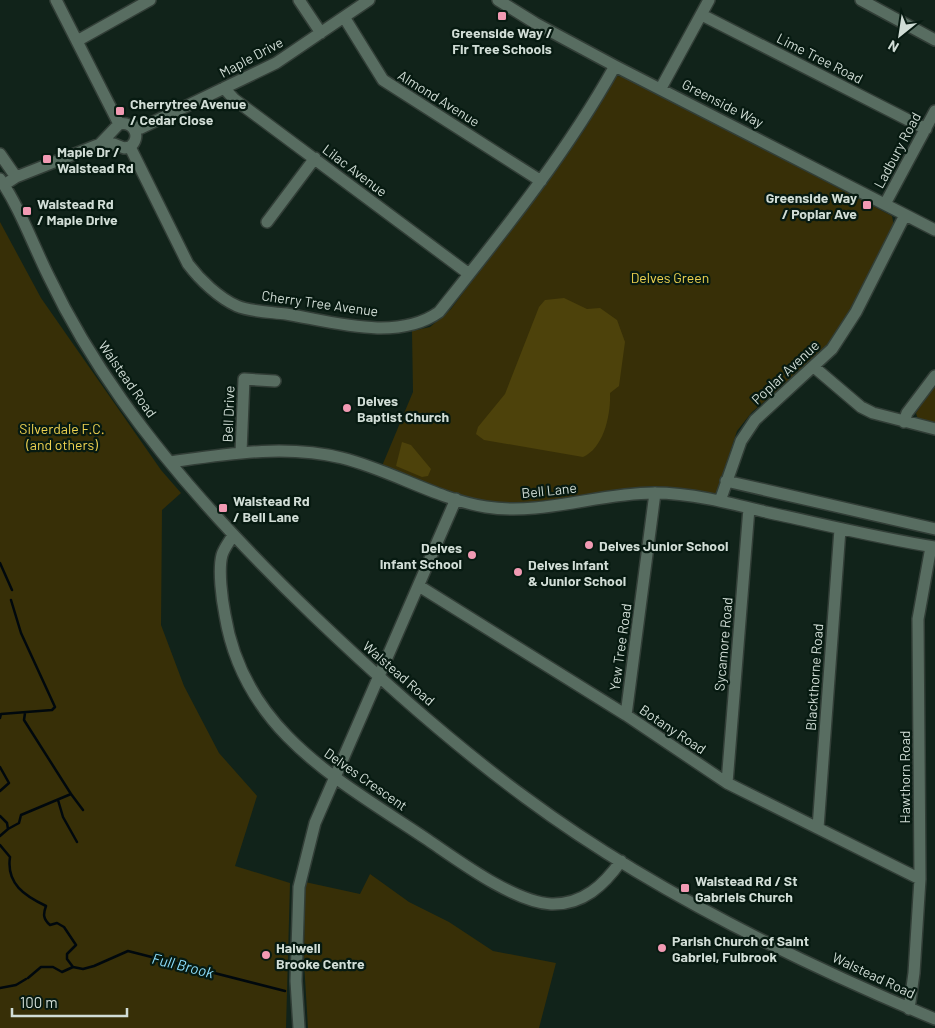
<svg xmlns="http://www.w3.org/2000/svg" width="935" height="1028" font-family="Barlow,sans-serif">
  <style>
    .green { fill: #372f07 }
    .forest { fill: #4d420b }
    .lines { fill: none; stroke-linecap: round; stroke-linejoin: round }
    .stream { stroke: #00080d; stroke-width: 2.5 }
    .minor-casing { stroke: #323e37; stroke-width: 14 }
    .minor { stroke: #586d61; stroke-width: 11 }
    .poi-dot { fill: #f19ab3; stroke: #071a11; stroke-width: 2 }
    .labels { text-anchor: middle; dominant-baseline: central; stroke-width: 4.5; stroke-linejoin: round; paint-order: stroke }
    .poi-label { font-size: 14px; font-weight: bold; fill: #d1ddd6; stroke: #071a11; text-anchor: start }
    .street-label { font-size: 14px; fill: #d1ddd6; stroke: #071a11 }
    .park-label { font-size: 14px; fill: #efd351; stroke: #071a11 }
    .water-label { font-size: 15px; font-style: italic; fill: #8ddefc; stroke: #071a11 }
  </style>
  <rect width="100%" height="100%" fill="#11231a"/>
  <path class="green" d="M 617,76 L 625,77 L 892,216 L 894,226 L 853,305 L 824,351 L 752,412 L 737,431 L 716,494 L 652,486 L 527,503 L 495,503 L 462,496 L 382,466 L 413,392 L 412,331 L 430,327 L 451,309 L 585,129 L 610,82 Z
    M 0,222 L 41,298 L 161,470 L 181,493 L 162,510 L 161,625 L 184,686 L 219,753 L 257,796 L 235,866 L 290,883 L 286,1028 L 0,1028 Z
    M 935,383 L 935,426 L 918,420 L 916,413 Z
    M 370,874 L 409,902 L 449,922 L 493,951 L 556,963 L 539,1028 L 308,1028 L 304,962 L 305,882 L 360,894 Z"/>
  <path class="forest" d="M 564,298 L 587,309 L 600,308 L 617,320 L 625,342 L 619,386 L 610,393 C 611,414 604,448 583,457 L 484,440 L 476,434 L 478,427 L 505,394 L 539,307 L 545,300 Z
    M 402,442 L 411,445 L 431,469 L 428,476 L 422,477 L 396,466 Z"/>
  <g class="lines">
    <path class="stream" d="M 0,563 L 12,590
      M 0,718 L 1,714 L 52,710 L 55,707 L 21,633 L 11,600
      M 0,767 L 9,783 L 0,791
      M 71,794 L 83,810
      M 58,800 L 63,817 L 77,842
      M 0,816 L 7,823 L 8,829 L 0,836
      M 8,829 L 19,823 L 21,815 L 71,794 L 24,720 L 25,713
      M 0,845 L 10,857 C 6,884 25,896 46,906 C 43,914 43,919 50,925 L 57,923 L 64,927 L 76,945 L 67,954 L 67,959 L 73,967
      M 28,978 L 41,967 L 53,967 L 62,972 L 73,967 L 83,969 L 94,966 L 128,951 L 285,991
      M 0,988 L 16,985 L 26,979"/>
    <g class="minor-casing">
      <path id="minor" d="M 56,0 L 119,124
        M 299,0 L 321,33
        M 498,0 L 535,23 L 615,66 L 935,230
        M 861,0 L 935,40
        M 702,15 L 926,129
        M 344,17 L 383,80 L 541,181
        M 77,41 L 150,0
        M 224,88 L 234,99 L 469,274
        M 661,88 L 709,0
        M 132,126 L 141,128 L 276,63 L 369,0
        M 130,147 L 188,264 C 200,280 219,298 237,306 C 251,312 271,312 286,314 C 333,322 397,342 439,312 C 502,233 566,154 615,66
        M 0,154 L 16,177
        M 0,179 C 20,208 33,245 49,277 C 69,319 95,362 122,400 C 178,479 245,550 315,617 C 382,681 451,743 526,798 C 647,888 796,961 935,1019
        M 4,185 L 16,177 L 100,144 L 114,144 L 124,148 L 130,147 C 142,137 134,121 119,124 L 100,144
        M 885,204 L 935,111
        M 267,222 L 315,158
        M 814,367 L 861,407 L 873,413 L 935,429
        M 904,422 L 907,413 L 935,376
        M 241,452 L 244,379 L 275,381
        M 170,462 C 227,454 285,444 342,458 C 391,470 436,499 486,507 C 542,516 598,493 654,493 C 691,493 730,503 766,512 C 822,524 878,538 935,547
        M 726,481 L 935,529
        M 720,501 L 741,441 L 755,420 L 832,349 L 856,312 L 905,215
        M 233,535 C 230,541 224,548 222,555 C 218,570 222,600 225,615 C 244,732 339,780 428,840 C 459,861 514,902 551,904 C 583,905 604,885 621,861
        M 419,586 L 626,715 L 727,783 L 920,879
        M 626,715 L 655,493
        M 727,783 L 749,508
        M 818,828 L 840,529
        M 909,1009 L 914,973 L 920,879 L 918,619 L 931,547
        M 299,1028 L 296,981 L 299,887 L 315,823 L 456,499"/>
    </g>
    <use href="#minor" class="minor"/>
  </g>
  <g class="poi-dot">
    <rect x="497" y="11" width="10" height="10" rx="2.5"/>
    <rect x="115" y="106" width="10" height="10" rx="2.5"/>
    <rect x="42" y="154" width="10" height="10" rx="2.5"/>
    <rect x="862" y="200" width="10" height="10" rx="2.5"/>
    <rect x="22" y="206" width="10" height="10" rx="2.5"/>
    <circle cx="347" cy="408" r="5"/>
    <rect x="218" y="503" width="10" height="10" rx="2.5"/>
    <circle cx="589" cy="545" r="5"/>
    <circle cx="472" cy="555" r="5"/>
    <circle cx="518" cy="572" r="5"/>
    <rect x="680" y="883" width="10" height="10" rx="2.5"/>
    <circle cx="662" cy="948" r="5"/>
    <circle cx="266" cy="955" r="5"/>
  </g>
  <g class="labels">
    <g class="poi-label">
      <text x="502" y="32" text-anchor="middle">Greenside Way /<tspan x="502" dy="16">Fir Tree Schools</tspan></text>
      <text x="130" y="103">Cherrytree Avenue<tspan x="130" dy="16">/ Cedar Close</tspan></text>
      <text x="57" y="151">Maple Dr /<tspan x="57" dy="16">Walstead Rd</tspan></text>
      <text x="857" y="197" text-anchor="end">Greenside Way<tspan x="857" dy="16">/ Poplar Ave</tspan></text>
      <text x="37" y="203">Walstead Rd<tspan x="37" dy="16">/ Maple Drive</tspan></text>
      <text x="357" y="400">Delves<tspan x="357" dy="16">Baptist Church</tspan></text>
      <text x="233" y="500">Walstead Rd<tspan x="233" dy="16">/ Bell Lane</tspan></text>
      <text x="599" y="545">Delves Junior School</text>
      <text x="462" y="547" text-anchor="end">Delves<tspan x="462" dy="16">Infant School</tspan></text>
      <text x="528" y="564">Delves Infant<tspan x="528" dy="16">&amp; Junior School</tspan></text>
      <text x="695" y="880">Walstead Rd / St<tspan x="695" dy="16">Gabriels Church</tspan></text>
      <text x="672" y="940">Parish Church of Saint<tspan x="672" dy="16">Gabriel, Fulbrook</tspan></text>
      <text x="276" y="947">Halwell<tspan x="276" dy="16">Brooke Centre</tspan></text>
    </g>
    <g class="street-label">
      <text transform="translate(251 57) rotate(-28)">Maple Drive</text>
      <text transform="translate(820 58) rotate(27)">Lime Tree Road</text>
      <text transform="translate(439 98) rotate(32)">Almond Avenue</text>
      <text transform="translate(723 103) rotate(27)">Greenside Way</text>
      <text transform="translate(897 150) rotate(-62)">Ladbury Road</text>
      <text transform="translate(355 170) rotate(37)">Lilac Avenue</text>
      <text transform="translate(320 303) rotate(8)">Cherry Tree Avenue</text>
      <text transform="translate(785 372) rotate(-43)">Poplar Avenue</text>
      <text transform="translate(128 379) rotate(55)">Walstead Road</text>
      <text transform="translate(228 414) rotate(-88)">Bell Drive</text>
      <text transform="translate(549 490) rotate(-6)">Bell Lane</text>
      <text transform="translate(723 644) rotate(-85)">Sycamore Road</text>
      <text transform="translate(620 647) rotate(-82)">Yew Tree Road</text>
      <text transform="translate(399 673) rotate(41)">Walstead Road</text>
      <text transform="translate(814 677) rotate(-86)">Blackthorne Road</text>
      <text transform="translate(673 729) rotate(34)">Botany Road</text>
      <text transform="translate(904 777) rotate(-90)">Hawthorn Road</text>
      <text transform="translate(366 779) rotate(35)">Delves Crescent</text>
      <text transform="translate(874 975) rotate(25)">Walstead Road</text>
    </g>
    <g class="park-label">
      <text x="670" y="277">Delves Green</text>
      <text x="62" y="428">Silverdale F.C.<tspan x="62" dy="16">(and others)</tspan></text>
    </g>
    <g class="water-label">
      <text transform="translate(183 965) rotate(14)">Full Brook</text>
    </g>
  </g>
  <g transform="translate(900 35) rotate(210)" stroke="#071a11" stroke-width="4" paint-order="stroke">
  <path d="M0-4L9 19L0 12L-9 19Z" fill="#d1ddd6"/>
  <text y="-8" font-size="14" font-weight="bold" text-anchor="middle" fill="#d1ddd6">N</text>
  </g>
  <path d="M12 1008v8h115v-8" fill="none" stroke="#d1ddd6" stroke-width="2.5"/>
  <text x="20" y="1008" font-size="15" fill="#d1ddd6" stroke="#071a11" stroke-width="4" paint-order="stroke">100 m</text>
</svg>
